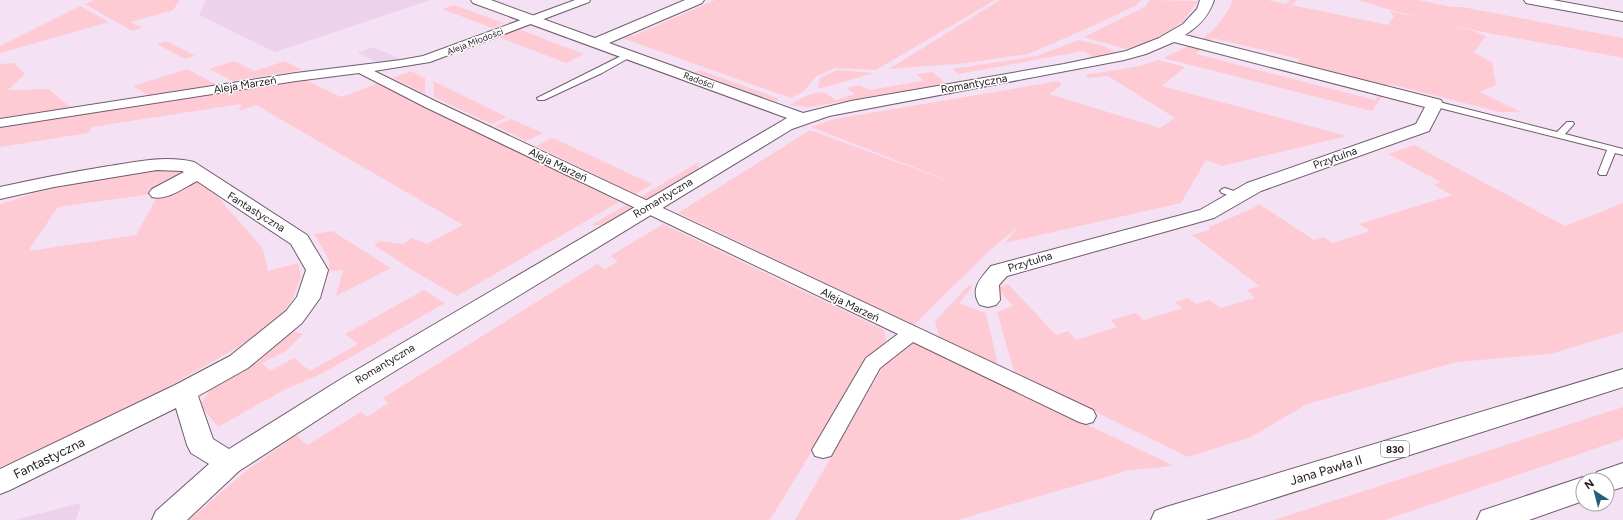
<svg xmlns="http://www.w3.org/2000/svg" width="1623" height="520" font-family="Figtree,sans-serif">
  <style>
    .built { fill: #edd2eb }
    .green { fill: #fecbd5; fill-rule: evenodd }
    .lines { fill: none; stroke-linecap: round; stroke-linejoin: round }
    .service-casing { stroke: #6e5d6d; stroke-width: 2 }
    .pedestrian-casing { stroke: #6e5d6d; stroke-width: 2 }
    .minor-casing { stroke: #6e5d6d; stroke-width: 2 }
    .primary-casing { stroke: #6e5d6d; stroke-width: 2 }
    .service { fill: #fff; fill-rule: evenodd }
    .pedestrian { fill: #fff; fill-rule: evenodd }
    .minor { fill: #fff; fill-rule: evenodd }
    .primary { fill: #fff; fill-rule: evenodd }
    .labels { text-anchor: middle; dominant-baseline: central; stroke-width: 3; stroke-linejoin: round; paint-order: stroke }
    .far-street-label { font-size: 9px; fill: #211a20; stroke: #fff }
    .shield { fill: #fff; stroke: #645f63; stroke-width: 1 }
    .shield-label { font-size: 10px; font-weight: bold; fill: #211a20 }
    .street-label { font-size: 11px; fill: #211a20; stroke: #fff }
    .near-street-label { font-size: 13px; fill: #211a20; stroke: #fff }
  </style>
  <rect width="100%" height="100%" fill="#f5e1f4"/>
  <path class="built" d="M 206,0 L 430,0 L 275,52 L 199,15 Z
    M 373,47 L 403,60 L 379,63 L 357,53 Z
    M 81,503 L 76,520 L 14,520 Z"/>
  <path class="green" d="M 95,0 L 180,0 L 173,10 L 131,22 L 142,28 L 132,31 L 85,4 Z
    M 715,0 L 995,0 L 876,70 L 835,68 L 815,77 L 804,91 L 791,98 L 619,37 L 626,34 L 633,36 Z
    M 1000,0 L 1141,0 L 1135,6 L 1086,29 L 1028,54 L 967,63 L 889,69 Z
    M 1150,0 L 1198,1 L 1184,20 L 1167,33 L 1150,41 L 1125,49 L 1084,37 L 1145,7 Z
    M 1233,0 L 1268,0 L 1286,4 L 1290,0 L 1297,0 L 1292,5 L 1388,25 L 1394,16 L 1389,11 L 1471,30 L 1486,36 L 1476,50 L 1473,52 L 1492,62 L 1496,85 L 1480,92 L 1521,112 L 1500,112 L 1389,84 L 1387,87 L 1297,64 L 1300,59 L 1212,38 L 1208,42 L 1201,40 C 1214,30 1227,16 1233,0 Z
    M 1359,0 L 1417,0 L 1452,7 L 1462,7 C 1516,17 1569,28 1623,38 L 1623,58 C 1536,40 1443,29 1359,0 Z
    M 454,5 L 504,23 L 492,28 L 442,9 Z
    M 80,6 L 109,22 L 0,53 L 0,46 Z
    M 518,29 L 584,54 L 566,63 L 499,37 Z
    M 1078,40 L 1104,46 L 1115,52 L 1093,57 L 1083,51 L 959,74 L 952,69 L 1037,56 Z
    M 166,41 L 195,56 L 185,59 L 157,44 Z
    M 1189,46 L 1200,49 L 1196,54 L 1375,100 L 1379,94 L 1383,95 L 1372,111 L 1163,58 Z
    M 1158,60 L 1185,67 L 1162,86 L 1347,136 L 1222,166 L 1206,160 L 1181,203 L 1005,243 L 1018,227 L 991,249 L 914,325 L 678,213 L 810,130 L 962,186 L 811,127 L 835,119 L 1059,81 L 1061,85 L 1049,94 L 1160,128 L 1175,118 L 1108,76 L 1089,78 L 1085,75 L 1139,66 Z
    M 234,61 L 255,71 L 285,61 L 302,70 L 233,81 L 209,69 Z
    M 14,63 L 25,74 L 8,90 L 49,89 L 71,108 L 0,118 L 0,64 Z
    M 187,69 L 217,85 L 149,96 L 133,86 Z
    M 700,70 L 777,98 L 778,100 L 776,102 L 695,72 Z
    M 837,70 L 874,73 L 818,89 L 820,78 Z
    M 411,71 L 425,78 L 425,94 L 393,78 Z
    M 933,72 L 947,84 L 810,107 L 789,105 C 799,100 813,90 825,93 C 829,94 833,98 836,100 L 855,94 L 847,88 L 859,85 L 869,90 L 923,81 L 917,74 Z
    M 302,79 L 306,80 L 341,97 L 379,83 L 619,202 L 457,296 L 412,270 L 374,245 L 380,241 L 403,244 L 412,238 L 427,244 L 463,225 L 256,105 L 240,111 L 241,104 L 92,127 L 88,133 L 0,147 L 0,123 Z
    M 433,81 L 507,117 L 491,124 L 434,97 Z
    M 511,119 L 543,133 L 526,141 L 495,126 Z
    M 553,138 L 652,184 L 635,194 L 536,146 Z
    M 1414,145 L 1565,226 L 1623,203 L 1623,332 L 1550,354 L 1457,362 L 1307,404 L 1251,437 L 1188,457 L 1014,372 L 997,312 L 1013,306 L 997,288 L 1008,284 L 1056,335 L 1068,331 L 1076,340 L 1117,327 L 1111,320 L 1136,313 L 1144,320 L 1182,308 L 1175,302 L 1188,298 L 1196,304 L 1209,300 L 1220,308 L 1255,298 L 1247,290 L 1259,286 L 1192,235 L 1210,230 L 1209,227 L 1252,209 L 1259,204 L 1314,240 L 1324,237 L 1333,243 L 1370,231 L 1359,224 L 1452,195 L 1434,185 L 1441,182 L 1388,154 Z
    M 699,162 L 698,169 L 647,200 L 640,197 Z
    M 157,164 L 197,173 L 263,249 L 268,271 L 298,263 L 301,277 L 293,298 L 282,314 L 262,331 L 238,347 L 159,392 L 77,436 L 0,468 L 0,204 L 54,187 L 54,181 ZM 159,193 L 136,235 L 28,251 L 58,207 Z
    M 626,205 L 631,207 L 631,209 L 603,225 L 591,225 Z
    M 663,224 L 884,330 L 886,341 L 866,362 L 770,520 L 189,520 L 246,471 L 296,435 L 307,445 L 361,412 L 367,417 L 388,403 L 383,398 L 597,264 L 605,269 L 618,261 L 610,256 Z
    M 332,231 L 391,268 L 336,296 L 343,270 L 329,271 L 329,260 L 314,234 Z
    M 969,285 L 972,287 L 959,303 L 986,313 L 998,365 L 940,339 L 935,321 Z
    M 424,290 L 445,303 L 323,373 L 284,390 L 218,427 L 200,405 L 213,385 L 267,352 L 293,331 L 303,334 L 286,351 L 262,363 L 270,371 L 294,358 L 310,371 L 358,344 L 345,334 Z
    M 912,341 L 1172,465 C 1159,469 1144,468 1130,470 L 957,520 L 795,520 L 884,365 Z
    M 1623,407 L 1623,439 L 1385,520 L 1274,520 Z"/>
  <g class="lines">
    <g class="service-casing">
      <path id="service" d="M 627,53 L 633,53 L 634,55 L 602,73 L 544,100 L 538,100 L 537,98 Z
        M 1435,101 L 1557,132 L 1567,122 L 1573,122 L 1574,124 L 1565,134 L 1623,149 L 1623,155 L 1615,153 L 1606,175 L 1600,175 L 1598,173 L 1607,150 L 1432,106 L 1431,104 Z
        M 1225,188 L 1243,194 L 1244,196 L 1239,199 L 1222,193 L 1220,191 L 1222,189 Z"/>
    </g>
    <g class="pedestrian-casing">
      <path id="pedestrian" d="M 575,0 L 590,0 L 589,2 L 430,62 L 374,71 L 435,101 L 1093,410 L 1096,416 L 1093,422 L 1086,424 L 1079,422 L 913,342 L 880,368 L 831,456 L 823,458 L 815,456 L 812,450 L 866,358 L 898,334 L 425,107 L 359,73 L 296,81 L 0,127 L 0,119 L 296,73 L 401,60 L 423,56 Z"/>
    </g>
    <g class="minor-casing">
      <path id="minor" d="M 471,0 L 491,0 L 595,38 L 685,0 L 704,0 L 702,3 L 609,43 L 803,113 L 851,101 L 1064,64 L 1126,51 L 1159,38 L 1183,24 L 1197,9 L 1200,0 L 1214,0 C 1209,16 1199,26 1185,35 L 1441,100 L 1443,104 L 1429,131 L 1261,191 L 1214,218 L 1007,276 L 999,285 L 1000,300 L 996,305 L 988,307 L 980,305 C 969,289 981,278 991,266 L 1200,210 L 1247,183 L 1416,124 L 1425,107 L 1174,42 L 1146,54 L 1124,60 L 829,116 L 792,129 L 359,393 L 239,471 L 187,520 L 152,520 L 156,511 L 209,464 L 191,453 L 187,445 L 176,408 L 10,490 L 0,494 L 0,469 L 175,385 L 230,356 L 286,311 L 297,297 L 306,270 L 291,244 L 197,181 C 183,188 167,201 152,197 L 149,193 L 152,189 L 184,172 L 182,171 L 157,170 L 54,187 L 0,199 L 0,187 C 36,179 72,172 109,166 C 137,162 165,155 194,162 L 307,235 L 328,270 L 320,298 L 302,323 L 248,368 L 198,396 L 213,439 L 229,449 L 341,379 L 787,118 L 473,3 Z
        M 1524,0 L 1553,0 L 1623,13 L 1623,21 L 1531,4 L 1526,3 Z"/>
    </g>
    <g class="primary-casing">
      <path id="primary" d="M 1623,369 L 1623,387 L 1206,520 L 1151,520 L 1155,511 L 1166,507 Z
        M 1623,463 L 1623,487 L 1607,492 L 1607,480 L 1592,480 L 1597,472 Z
        M 1583,477 L 1592,480 L 1583,480 L 1583,501 L 1529,520 L 1477,520 L 1481,511 Z"/>
    </g>
    <use href="#service" class="service"/>
    <use href="#pedestrian" class="pedestrian"/>
    <use href="#minor" class="minor"/>
    <use href="#primary" class="primary"/>
  </g>
  <g class="labels">
    <g class="far-street-label">
      <text transform="translate(475 41) rotate(-21)">Aleja Młodości</text>
      <text transform="translate(699 80) rotate(20)">Radości</text>
    </g>
    <rect class="shield" x="1381" y="441" width="28" height="16" rx="3"/>
    <g class="shield-label">
      <text x="1395" y="449">830</text>
    </g>
    <g class="street-label">
      <text transform="translate(974 84) rotate(-10)">Romantyczna</text>
      <text transform="translate(245 85) rotate(-9)">Aleja Marzeń</text>
      <text transform="translate(1335 158) rotate(-20)">Przytulna</text>
      <text transform="translate(558 165) rotate(26)">Aleja Marzeń</text>
      <text transform="translate(663 198) rotate(-31)">Romantyczna</text>
      <text transform="translate(256 212) rotate(32)">Fantastyczna</text>
      <text transform="translate(1030 262) rotate(-17)">Przytulna</text>
      <text transform="translate(850 305) rotate(26)">Aleja Marzeń</text>
      <text transform="translate(385 364) rotate(-31)">Romantyczna</text>
    </g>
    <g class="near-street-label">
      <text transform="translate(49 458) rotate(-26)">Fantastyczna</text>
      <text transform="translate(1326 470) rotate(-17)">Jana Pawła II</text>
    </g>
  </g>
  <g transform="translate(1595 492) rotate(324)"><circle r="19" fill="#ffffff" stroke="#a6a3a6"/>
  <path d="M0-3L7 15L0 10L-7 15Z" fill="#285d79"/>
  <text y="-6" font-size="11" font-weight="bold" text-anchor="middle" fill="#211a20">N</text>
  </g>
</svg>
